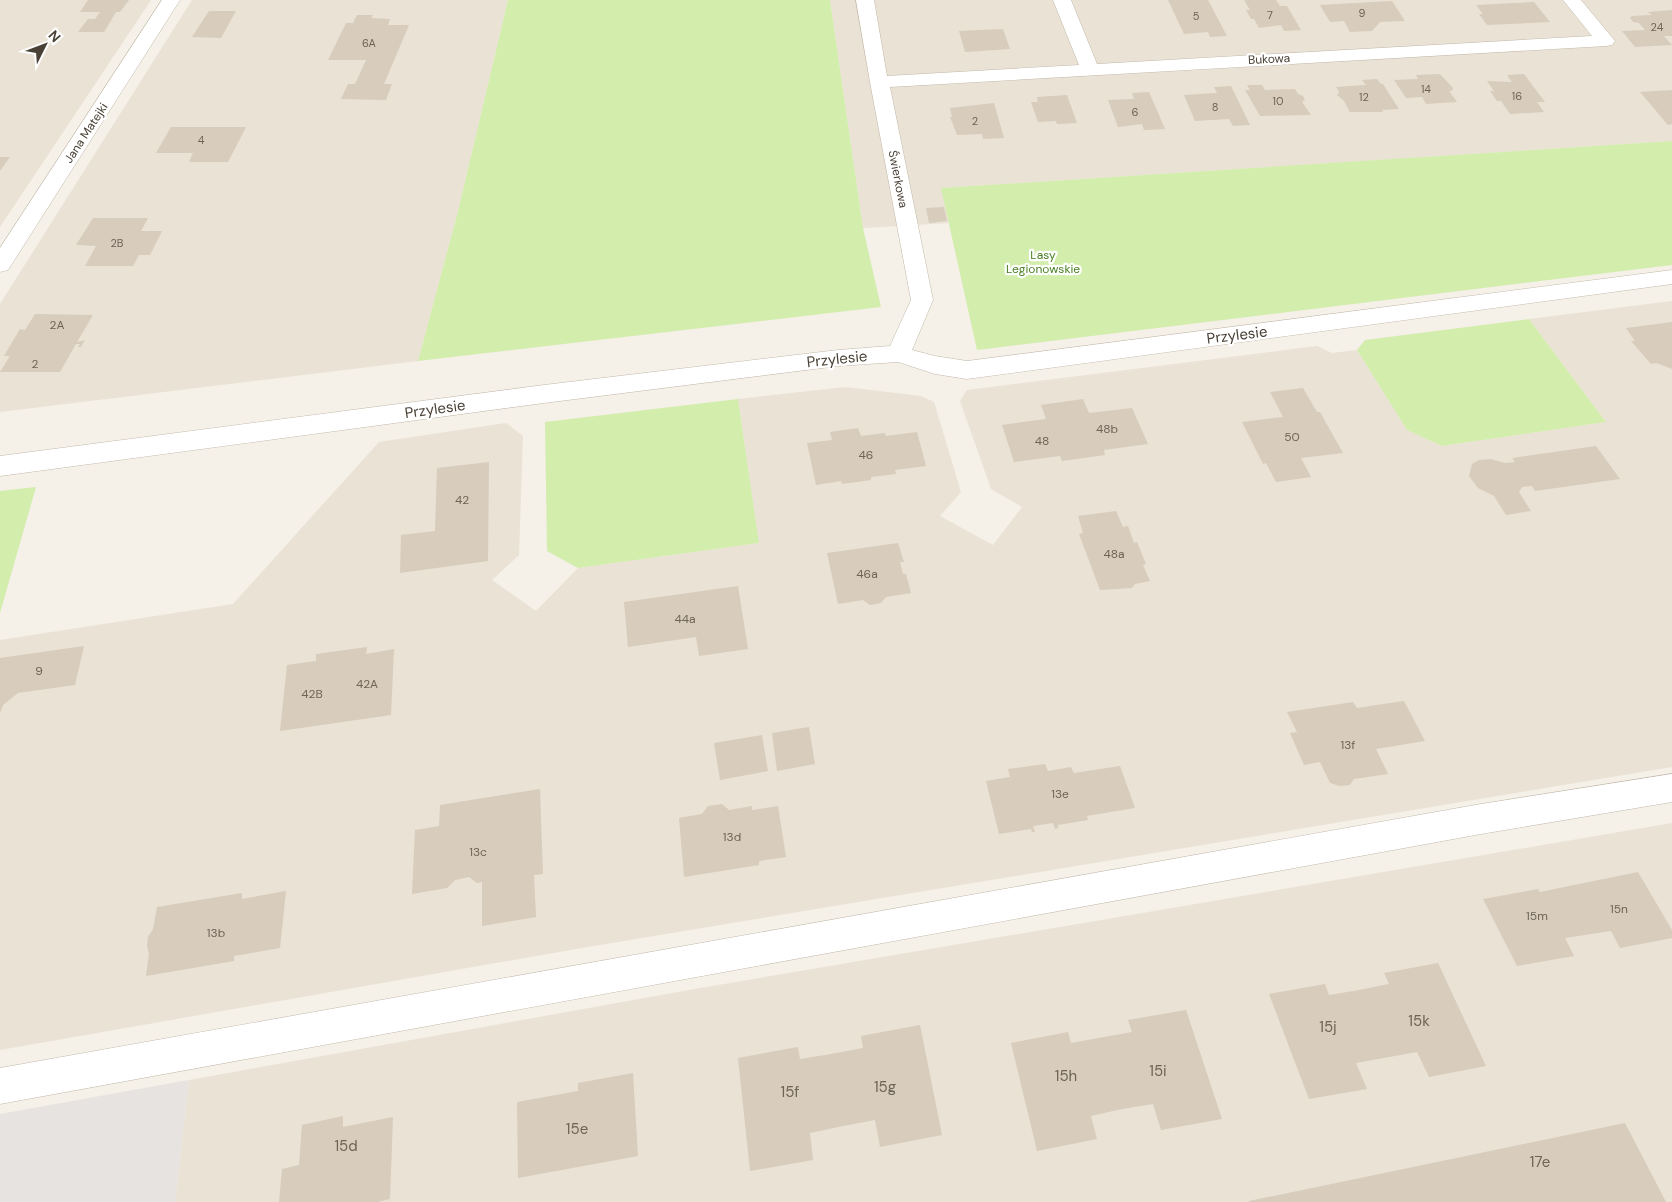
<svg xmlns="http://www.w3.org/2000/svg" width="1672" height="1202" font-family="'DM Sans',sans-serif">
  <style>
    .residential { fill: #e9e2d5 }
    .green { fill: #d3edad }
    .parking { fill: #e6e3e0 }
    .building { fill: #d8ccbc }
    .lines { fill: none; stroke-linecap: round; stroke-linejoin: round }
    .minor-casing { stroke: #c1b8a9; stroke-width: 1 }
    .minor { fill: #fff; fill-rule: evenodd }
    .labels { text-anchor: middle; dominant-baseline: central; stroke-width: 4.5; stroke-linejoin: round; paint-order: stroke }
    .far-number-label { font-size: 11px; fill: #6d6458 }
    .far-street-label { font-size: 12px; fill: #494136; stroke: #fff }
    .far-park-label { font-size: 12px; fill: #4a8023; stroke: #fff }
    .number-label { font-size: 12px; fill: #6d6458 }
    .street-label { font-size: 15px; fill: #494136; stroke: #fff }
    .near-number-label { font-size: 15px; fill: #6d6458 }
  </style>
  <rect width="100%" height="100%" fill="#f5f0e8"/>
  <path class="residential" d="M 0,0 L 151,0 L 0,227 Z
    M 192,0 L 508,0 L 458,211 L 418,361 L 0,412 L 0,304 Z
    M 830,0 L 1672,0 L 1672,141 L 942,188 L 949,223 L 863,228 Z
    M 1672,301 L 1672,767 L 576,949 L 0,1050 L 0,640 L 233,604 L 379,442 L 506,423 L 523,436 L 519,555 L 492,580 L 536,611 L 578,568 L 759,543 L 738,399 L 845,387 L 921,396 L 934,402 L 961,492 L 940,516 L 993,545 L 1022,507 L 991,489 L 960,401 L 967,390 L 1317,346 L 1332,353 L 1357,350 L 1407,430 L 1442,446 L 1606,422 L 1529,319 Z
    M 1672,823 L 1672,1202 L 175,1202 L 189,1080 L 689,990 Z"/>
  <path class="green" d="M 508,0 L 830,0 L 863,228 L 881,307 L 418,361 L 458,211 Z
    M 1672,141 L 1672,265 L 977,350 L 941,188 Z
    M 1529,319 L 1606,422 L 1442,446 L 1407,430 L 1357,350 L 1365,340 Z
    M 738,399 L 759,543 L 578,568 L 547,551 L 545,422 Z
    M 36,487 L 0,613 L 0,491 Z"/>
  <path class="parking" d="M 189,1080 L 175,1202 L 0,1202 L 0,1114 Z"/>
  <path class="building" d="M 88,0 L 129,0 L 120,12 L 116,12 L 104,32 L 78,32 L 88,19 L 95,19 L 100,12 L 80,12 Z
    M 1168,0 L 1208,0 L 1227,36 L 1210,37 L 1208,32 L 1184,34 Z
    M 1244,0 L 1276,0 L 1280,6 L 1287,6 L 1301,30 L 1284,31 L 1281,25 L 1259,28 L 1254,19 L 1251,19 L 1246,10 L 1250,10 Z
    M 1392,1 L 1405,21 L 1380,22 L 1372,31 L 1350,32 L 1344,21 L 1330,22 L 1320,5 Z
    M 1534,2 L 1550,22 L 1487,25 L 1479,14 L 1483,14 L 1476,5 Z
    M 1672,10 L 1672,36 L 1664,36 L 1672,45 L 1635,47 L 1622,31 L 1645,30 L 1639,23 L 1633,22 L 1630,18 L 1632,16 L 1652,15 L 1648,12 Z
    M 209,11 L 236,11 L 221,38 L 192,37 Z
    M 357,15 L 373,15 L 371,18 L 390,19 L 388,25 L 409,25 L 384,84 L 392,84 L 386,100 L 341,99 L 348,84 L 355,84 L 366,60 L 328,60 L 346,23 L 353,23 Z
    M 1003,29 L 1010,49 L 965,52 L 959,31 Z
    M 1440,74 L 1453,88 L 1452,91 L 1449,91 L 1457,102 L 1426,104 L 1422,97 L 1406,98 L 1394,80 L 1418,79 L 1416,75 Z
    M 1524,74 L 1545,102 L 1537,102 L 1544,112 L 1510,114 L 1501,101 L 1497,101 L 1490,91 L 1494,91 L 1487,81 L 1512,82 L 1507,75 Z
    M 1377,79 L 1381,84 L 1383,84 L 1399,109 L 1382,110 L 1383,112 L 1350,112 L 1344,101 L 1337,95 L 1339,92 L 1336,87 L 1366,85 L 1362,80 Z
    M 1247,85 L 1262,85 L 1265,90 L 1295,89 L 1298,94 L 1303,96 L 1305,100 L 1302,102 L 1311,115 L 1260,116 L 1245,90 L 1250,90 Z
    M 1231,86 L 1250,125 L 1233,126 L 1229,119 L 1195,121 L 1184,95 L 1217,93 L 1214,87 Z
    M 1672,90 L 1672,124 L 1668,125 L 1640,92 Z
    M 1149,92 L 1165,129 L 1144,130 L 1142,124 L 1118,127 L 1108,100 L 1134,99 L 1132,93 Z
    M 1067,95 L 1077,123 L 1057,124 L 1056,121 L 1038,122 L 1031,102 L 1038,102 L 1037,97 Z
    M 994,103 L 1004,138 L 983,139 L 982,134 L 957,135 L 950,117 L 952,117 L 950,108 Z
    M 171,127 L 246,127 L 228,162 L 189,162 L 193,153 L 156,153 Z
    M 0,157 L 10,157 L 0,171 Z
    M 944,207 L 947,221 L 929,223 L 926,208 Z
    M 93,218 L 148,218 L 141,231 L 162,231 L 150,255 L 139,255 L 133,266 L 85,266 L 96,246 L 76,245 Z
    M 35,314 L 93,315 L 77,342 L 85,340 L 83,343 L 81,347 L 78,347 L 80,344 L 76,344 L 60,372 L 0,372 L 10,356 L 4,356 L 20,329 L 25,330 Z
    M 1672,322 L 1672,369 L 1656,363 L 1651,364 L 1631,341 L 1635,341 L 1626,328 Z
    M 1303,388 L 1317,412 L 1320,412 L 1343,453 L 1301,458 L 1311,477 L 1276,482 L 1266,463 L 1263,464 L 1242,422 L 1283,417 L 1270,392 Z
    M 1083,399 L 1089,413 L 1132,408 L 1148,444 L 1104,450 L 1105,455 L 1062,461 L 1060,456 L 1014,462 L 1002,425 L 1046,419 L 1041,405 Z
    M 858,428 L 861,436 L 885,433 L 886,436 L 917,432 L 926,466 L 895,470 L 896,474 L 871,477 L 871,480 L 842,484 L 841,481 L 816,485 L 807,443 L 832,440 L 830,432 Z
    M 1596,446 L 1620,479 L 1535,491 L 1532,486 L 1522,487 L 1519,492 L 1531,511 L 1506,515 L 1494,496 L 1478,488 L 1469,476 L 1472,464 L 1479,460 L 1491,459 L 1505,463 L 1515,462 L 1512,458 Z
    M 489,462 L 488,561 L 400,573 L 401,535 L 435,531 L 437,468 Z
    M 1116,511 L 1123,527 L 1128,526 L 1134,543 L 1137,542 L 1146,564 L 1143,565 L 1150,581 L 1135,584 L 1132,588 L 1100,590 L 1079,534 L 1083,533 L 1078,516 Z
    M 898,543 L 904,562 L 900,562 L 903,574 L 906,574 L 911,593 L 886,597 L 881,603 L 870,605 L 863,600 L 838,604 L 827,553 Z
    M 738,586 L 748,649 L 699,656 L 696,637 L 628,647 L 624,602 Z
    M 84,646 L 75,685 L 18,693 L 3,705 L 0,713 L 0,658 Z
    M 367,647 L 366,654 L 394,649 L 391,715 L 280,731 L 287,665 L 316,661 L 316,654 Z
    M 1404,701 L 1425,741 L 1376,749 L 1388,774 L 1354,779 L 1350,785 L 1340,786 L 1330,783 L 1320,762 L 1304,765 L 1290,733 L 1297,732 L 1287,712 L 1353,702 L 1357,708 Z
    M 809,727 L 815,764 L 777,771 L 772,733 Z
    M 762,735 L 768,771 L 720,780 L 714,743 Z
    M 1045,764 L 1048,771 L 1071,767 L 1074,773 L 1120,766 L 1135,808 L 1087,816 L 1088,820 L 1058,825 L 1058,828 L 1055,829 L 1053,823 L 1033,826 L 1035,832 L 1032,832 L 1031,829 L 999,834 L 986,781 L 1010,777 L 1008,769 Z
    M 540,789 L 543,874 L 534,875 L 536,917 L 482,926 L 482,882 L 477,883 L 469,877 L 455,880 L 447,888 L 412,894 L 415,830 L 439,826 L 440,805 Z
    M 722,804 L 729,810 L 752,806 L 752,810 L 778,806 L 786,857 L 759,861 L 759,865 L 684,877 L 679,818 L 702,814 L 708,806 Z
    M 1638,872 L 1672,930 L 1672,938 L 1620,948 L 1611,931 L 1565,938 L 1574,956 L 1517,966 L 1483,899 L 1538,889 L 1540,892 Z
    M 286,891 L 280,948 L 234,956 L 234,961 L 146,976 L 149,954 L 147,946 L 148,937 L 153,929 L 157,907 L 242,893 L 242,899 Z
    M 1438,963 L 1486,1066 L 1429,1077 L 1417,1052 L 1356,1063 L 1367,1089 L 1309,1099 L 1269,994 L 1325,984 L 1329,995 L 1359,990 L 1389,984 L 1384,973 Z
    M 1186,1010 L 1222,1119 L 1161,1130 L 1153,1104 L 1122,1109 L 1091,1116 L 1097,1139 L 1037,1151 L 1011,1043 L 1068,1032 L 1071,1043 L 1132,1032 L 1128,1020 Z
    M 920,1025 L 942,1135 L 880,1147 L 875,1120 L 843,1126 L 810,1133 L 813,1160 L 750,1171 L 738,1058 L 798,1047 L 800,1059 L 831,1054 L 863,1048 L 861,1036 Z
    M 633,1073 L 638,1156 L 518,1178 L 517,1102 L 578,1091 L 578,1083 Z
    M 343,1116 L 343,1127 L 393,1117 L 390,1199 L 377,1202 L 279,1202 L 282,1169 L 299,1165 L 302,1125 Z
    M 1625,1123 L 1666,1202 L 1249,1202 L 1249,1201 Z"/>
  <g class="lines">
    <g class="minor-casing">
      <path id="minor" d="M 162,0 L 180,0 L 8,270 L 0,272 L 0,248 Z
        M 856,0 L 874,0 L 887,76 L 1079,65 L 1053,0 L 1071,0 L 1097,64 L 1592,36 L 1563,0 L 1581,0 L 1615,41 L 1612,45 L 1606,46 L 890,87 L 933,300 L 912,350 L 935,356 L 967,361 L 1672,270 L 1672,284 L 967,379 L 935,374 L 898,362 L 838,366 L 544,403 L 0,476 L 0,456 L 544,385 L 838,350 L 890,346 L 911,300 L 870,82 Z
        M 1672,774 L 1672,802 L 1481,834 L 0,1104 L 0,1068 L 1481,804 Z"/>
    </g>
    <use href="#minor" class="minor"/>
  </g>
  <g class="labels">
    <g class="far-number-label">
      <text x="1362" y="13">9</text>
      <text x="1270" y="15">7</text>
      <text x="1196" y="16">5</text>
      <text x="1657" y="27">24</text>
      <text x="369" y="43">6A</text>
      <text x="1426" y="89">14</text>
      <text x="1517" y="96">16</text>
      <text x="1364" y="97">12</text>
      <text x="1278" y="101">10</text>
      <text x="1215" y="107">8</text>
      <text x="1135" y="112">6</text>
      <text x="975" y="121">2</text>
      <text x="201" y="140">4</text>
      <text x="117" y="243">2B</text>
    </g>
    <g class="far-street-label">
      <text transform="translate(1269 59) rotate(-3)">Bukowa</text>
      <text transform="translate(86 133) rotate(-57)">Jana Matejki</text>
      <text transform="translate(898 179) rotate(79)">Świerkowa</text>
    </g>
    <g class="far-park-label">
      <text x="1043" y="255">Lasy<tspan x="1043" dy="14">Legionowskie</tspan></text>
    </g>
    <g class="number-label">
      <text x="57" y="325">2A</text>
      <text x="35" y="364">2</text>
      <text x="1107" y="429">48b</text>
      <text x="1292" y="437">50</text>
      <text x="1042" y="441">48</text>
      <text x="866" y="455">46</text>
      <text x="462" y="500">42</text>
      <text x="1114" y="554">48a</text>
      <text x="867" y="574">46a</text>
      <text x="685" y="619">44a</text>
      <text x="39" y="671">9</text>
      <text x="367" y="684">42A</text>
      <text x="312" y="694">42B</text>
      <text x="1348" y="745">13f</text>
      <text x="1060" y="794">13e</text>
      <text x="732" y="837">13d</text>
      <text x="478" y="852">13c</text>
      <text x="1619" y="909">15n</text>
      <text x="1537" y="916">15m</text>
      <text x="216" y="933">13b</text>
    </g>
    <g class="street-label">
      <text transform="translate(1237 335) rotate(-7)">Przylesie</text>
      <text transform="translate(837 359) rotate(-6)">Przylesie</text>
      <text transform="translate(435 409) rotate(-8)">Przylesie</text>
    </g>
    <g class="near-number-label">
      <text x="1419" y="1021">15k</text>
      <text x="1328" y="1027">15j</text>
      <text x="1158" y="1071">15i</text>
      <text x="1066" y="1076">15h</text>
      <text x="885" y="1087">15g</text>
      <text x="790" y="1092">15f</text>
      <text x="577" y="1129">15e</text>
      <text x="346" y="1146">15d</text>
      <text x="1540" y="1162">17e</text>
    </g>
  </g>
  <g transform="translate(45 45) rotate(48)" stroke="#ffffff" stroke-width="4" paint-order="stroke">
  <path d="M0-4L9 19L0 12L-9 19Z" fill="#494136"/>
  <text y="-8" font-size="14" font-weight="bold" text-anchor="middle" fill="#494136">N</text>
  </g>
</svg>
